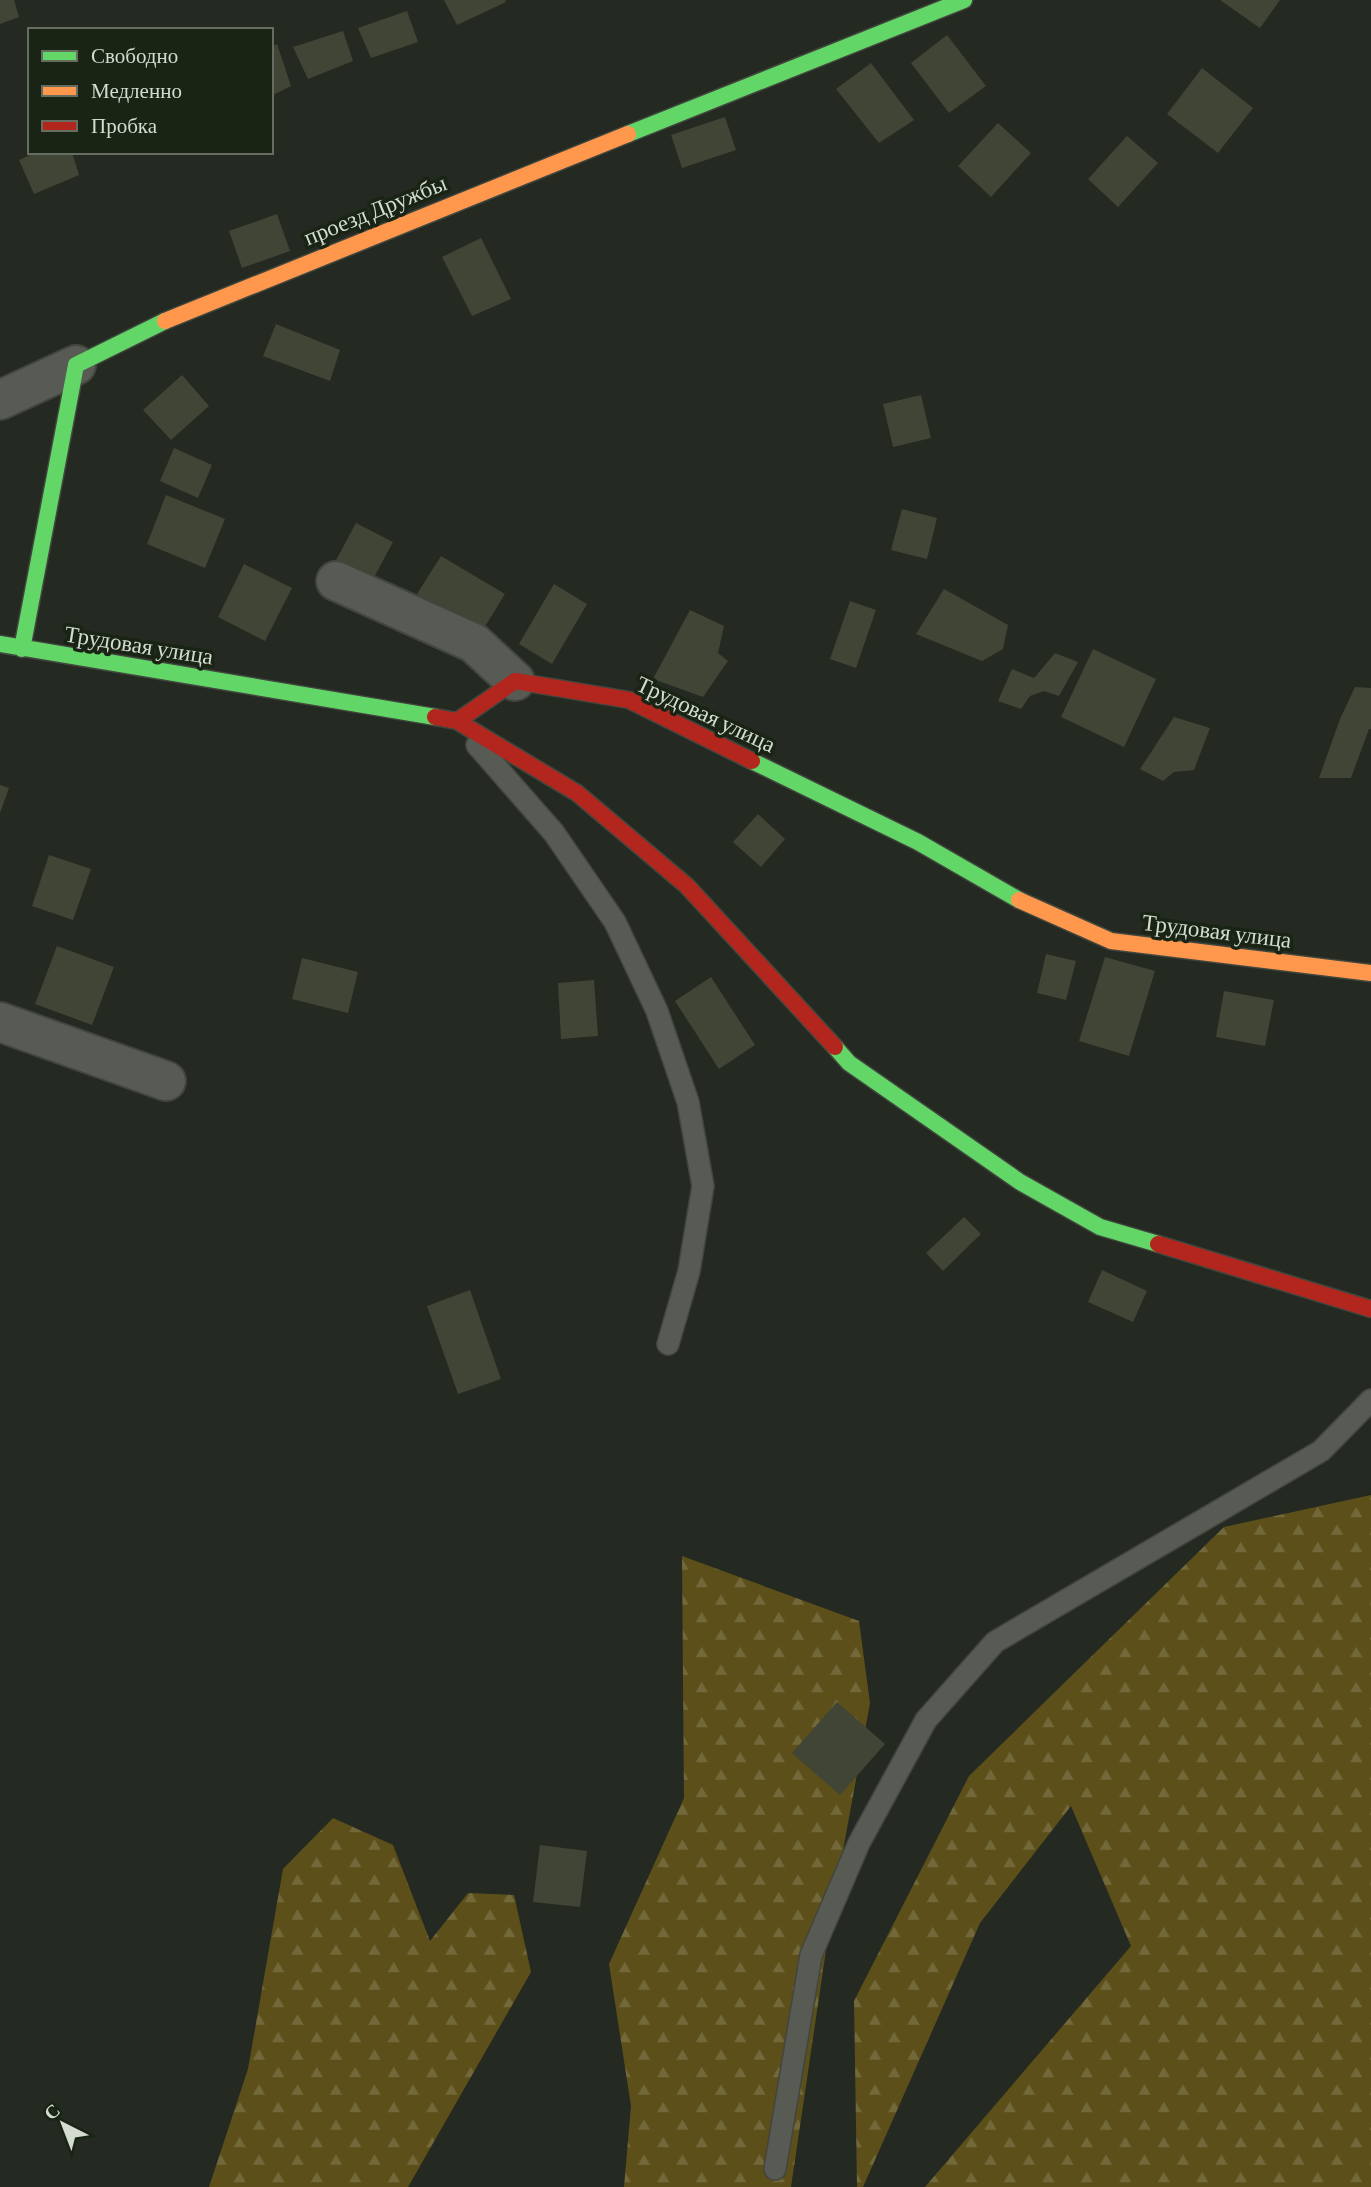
<svg xmlns="http://www.w3.org/2000/svg" width="1371" height="2187" font-family="'Crimson Pro',serif">
  <style>
    .forest { fill: url(#forest-firs) }
    .building { fill: #404535 }
    .lines { fill: none; stroke-linecap: round; stroke-linejoin: round }
    .lane-casing { stroke: #41463e; stroke-width: 24 }
    .street-casing { stroke: #41463e; stroke-width: 42 }
    .fast-casing { stroke: #41463e; stroke-width: 19 }
    .slow-casing { stroke: #41463e; stroke-width: 19 }
    .jam-casing { stroke: #41463e; stroke-width: 19 }
    .lane { stroke: #575b54; stroke-width: 21 }
    .street { stroke: #575b54; stroke-width: 38 }
    .fast { stroke: #63d668; stroke-width: 16 }
    .slow { stroke: #ff974d; stroke-width: 16 }
    .jam { stroke: #b3261e; stroke-width: 16 }
    .labels { text-anchor: middle; dominant-baseline: central; stroke-width: 7; stroke-linejoin: round; paint-order: stroke }
    .street-label { font-size: 23px; fill: #d4dbd0; stroke: #192414 }
  </style>
  <defs>
    <pattern id="forest-firs" width="22" height="20" patternUnits="userSpaceOnUse" patternTransform="scale(1.75)"><rect width="22" height="20" fill="#5c4f1a"/><path d="M5 1l3.5 6h-7zM16 11l3.5 6h-7z" fill="#72683a"/></pattern>
  </defs>
  <rect width="100%" height="100%" fill="#242a21"/>
  <path class="forest" d="M 1371,1495 L 1371,2187 L 925,2187 L 1131,1946 L 1071,1806 L 980,1923 L 863,2187 L 857,2187 L 854,2001 L 969,1776 L 1224,1527 Z
    M 682,1556 L 859,1621 L 870,1703 L 831,1916 L 791,2187 L 624,2187 L 631,2106 L 609,1964 L 684,1798 Z
    M 333,1818 L 393,1845 L 430,1941 L 468,1893 L 514,1895 L 531,1972 L 408,2187 L 209,2187 L 248,2069 L 283,1869 Z"/>
  <path class="building" d="M 0,0 L 14,0 L 19,17 L 0,24 Z
    M 444,0 L 505,0 L 506,2 L 457,25 Z
    M 1220,0 L 1280,0 L 1260,28 Z
    M 407,11 L 418,42 L 371,58 L 358,28 Z
    M 343,31 L 353,61 L 308,79 L 293,47 Z
    M 947,35 L 986,86 L 949,113 L 911,63 Z
    M 277,44 L 291,86 L 271,96 L 271,47 Z
    M 871,63 L 914,120 L 879,143 L 836,89 Z
    M 1202,68 L 1253,108 L 1218,153 L 1167,114 Z
    M 725,117 L 736,150 L 682,168 L 671,135 Z
    M 998,123 L 1031,153 L 991,197 L 958,166 Z
    M 1127,136 L 1158,163 L 1118,207 L 1088,179 Z
    M 37,152 L 72,152 L 79,175 L 34,194 L 19,160 Z
    M 277,214 L 290,251 L 242,268 L 229,231 Z
    M 481,238 L 511,299 L 472,316 L 442,257 Z
    M 276,324 L 340,350 L 330,381 L 263,356 Z
    M 182,375 L 209,406 L 171,440 L 143,410 Z
    M 921,395 L 931,438 L 893,447 L 883,404 Z
    M 174,448 L 212,465 L 198,498 L 160,481 Z
    M 166,495 L 225,519 L 205,568 L 147,544 Z
    M 902,509 L 937,518 L 927,559 L 891,550 Z
    M 356,523 L 393,542 L 372,581 L 335,562 Z
    M 441,556 L 505,594 L 481,633 L 417,594 Z
    M 244,564 L 292,588 L 265,641 L 218,617 Z
    M 554,584 L 587,604 L 552,664 L 519,644 Z
    M 944,589 L 1008,625 L 1003,649 L 982,661 L 916,634 Z
    M 850,601 L 876,610 L 856,668 L 830,659 Z
    M 690,610 L 724,626 L 718,653 L 728,661 L 703,697 L 653,679 Z
    M 1093,649 L 1156,679 L 1124,747 L 1061,717 Z
    M 1055,653 L 1078,662 L 1059,696 L 1044,691 L 1030,696 L 1021,709 L 998,701 L 1012,669 L 1034,678 Z
    M 1355,687 L 1371,688 L 1371,729 L 1369,729 L 1351,778 L 1319,778 L 1340,719 Z
    M 1174,717 L 1210,728 L 1194,770 L 1174,772 L 1163,781 L 1140,769 Z
    M 0,785 L 9,788 L 0,813 Z
    M 758,814 L 785,839 L 761,867 L 733,842 Z
    M 49,855 L 91,869 L 73,920 L 32,906 Z
    M 57,946 L 114,967 L 92,1025 L 35,1004 Z
    M 1046,954 L 1076,961 L 1066,1000 L 1037,993 Z
    M 1105,957 L 1155,971 L 1129,1056 L 1079,1041 Z
    M 302,958 L 358,972 L 348,1013 L 292,999 Z
    M 711,977 L 755,1045 L 719,1069 L 675,1001 Z
    M 594,980 L 598,1036 L 561,1039 L 558,983 Z
    M 1224,991 L 1274,1000 L 1265,1046 L 1216,1037 Z
    M 964,1217 L 981,1234 L 943,1271 L 926,1253 Z
    M 1102,1270 L 1147,1291 L 1133,1322 L 1088,1302 Z
    M 470,1290 L 501,1379 L 458,1394 L 427,1306 Z
    M 837,1702 L 885,1744 L 840,1795 L 792,1753 Z
    M 540,1845 L 587,1851 L 580,1907 L 533,1902 Z"/>
  <g class="lines">
    <g class="lane-casing">
      <path id="lane" d="M 477,745 L 554,833 L 615,922 L 657,1011 L 688,1102 L 703,1186 L 689,1271 L 668,1344
        M 775,2169 L 811,1955 L 859,1843 L 926,1720 L 995,1642 L 1321,1451 L 1371,1400"/>
    </g>
    <g class="street-casing">
      <path id="street" d="M 0,400 L 76,365
        M 336,581 L 474,643 L 515,681
        M 0,1022 L 166,1081"/>
    </g>
    <g class="fast-casing">
      <path id="fast" d="M 628,134 L 964,0
        M 0,644 L 435,717
        M 22,649 L 76,365 L 165,321
        M 752,761 L 918,842 L 1019,900
        M 835,1047 L 849,1063 L 1020,1182 L 1100,1227 L 1158,1244"/>
    </g>
    <g class="slow-casing">
      <path id="slow" d="M 165,321 L 628,134
        M 1019,900 L 1111,941 L 1371,973"/>
    </g>
    <g class="jam-casing">
      <path id="jam" d="M 435,717 L 457,721 L 515,681 L 629,700 L 752,761
        M 457,721 L 577,793 L 687,886 L 835,1047
        M 1158,1244 L 1371,1309"/>
    </g>
    <use href="#lane" class="lane"/>
    <use href="#street" class="street"/>
    <use href="#fast" class="fast"/>
    <use href="#slow" class="slow"/>
    <use href="#jam" class="jam"/>
  </g>
  <g class="labels">
    <g class="street-label">
      <text transform="translate(375 210) rotate(-22)">проезд Дружбы</text>
      <text transform="translate(139 645) rotate(9)">Трудовая улица</text>
      <text transform="translate(706 714) rotate(25)">Трудовая улица</text>
      <text transform="translate(1217 931) rotate(7)">Трудовая улица</text>
    </g>
  </g>
  <rect x="28" y="28" width="245" height="126" fill="#192414" stroke="#646d5f" stroke-width="2"/>
  <rect x="42" y="51" width="35" height="10" fill="#63d668" stroke="#646d5f" stroke-width="2"/>
  <text x="91" y="63" font-size="21" fill="#d4dbd0">Свободно</text>
  <rect x="42" y="86" width="35" height="10" fill="#ff974d" stroke="#646d5f" stroke-width="2"/>
  <text x="91" y="98" font-size="21" fill="#d4dbd0">Медленно</text>
  <rect x="42" y="121" width="35" height="10" fill="#b3261e" stroke="#646d5f" stroke-width="2"/>
  <text x="91" y="133" font-size="21" fill="#d4dbd0">Пробка</text>
  <g transform="translate(63 2124) rotate(318)" stroke="#192414" stroke-width="5" paint-order="stroke">
  <path d="M0-5L12 26L0 18L-12 26Z" fill="#d4dbd0"/>
  <text y="-10" font-size="19" font-weight="bold" text-anchor="middle" fill="#d4dbd0">С</text>
  </g>
</svg>
